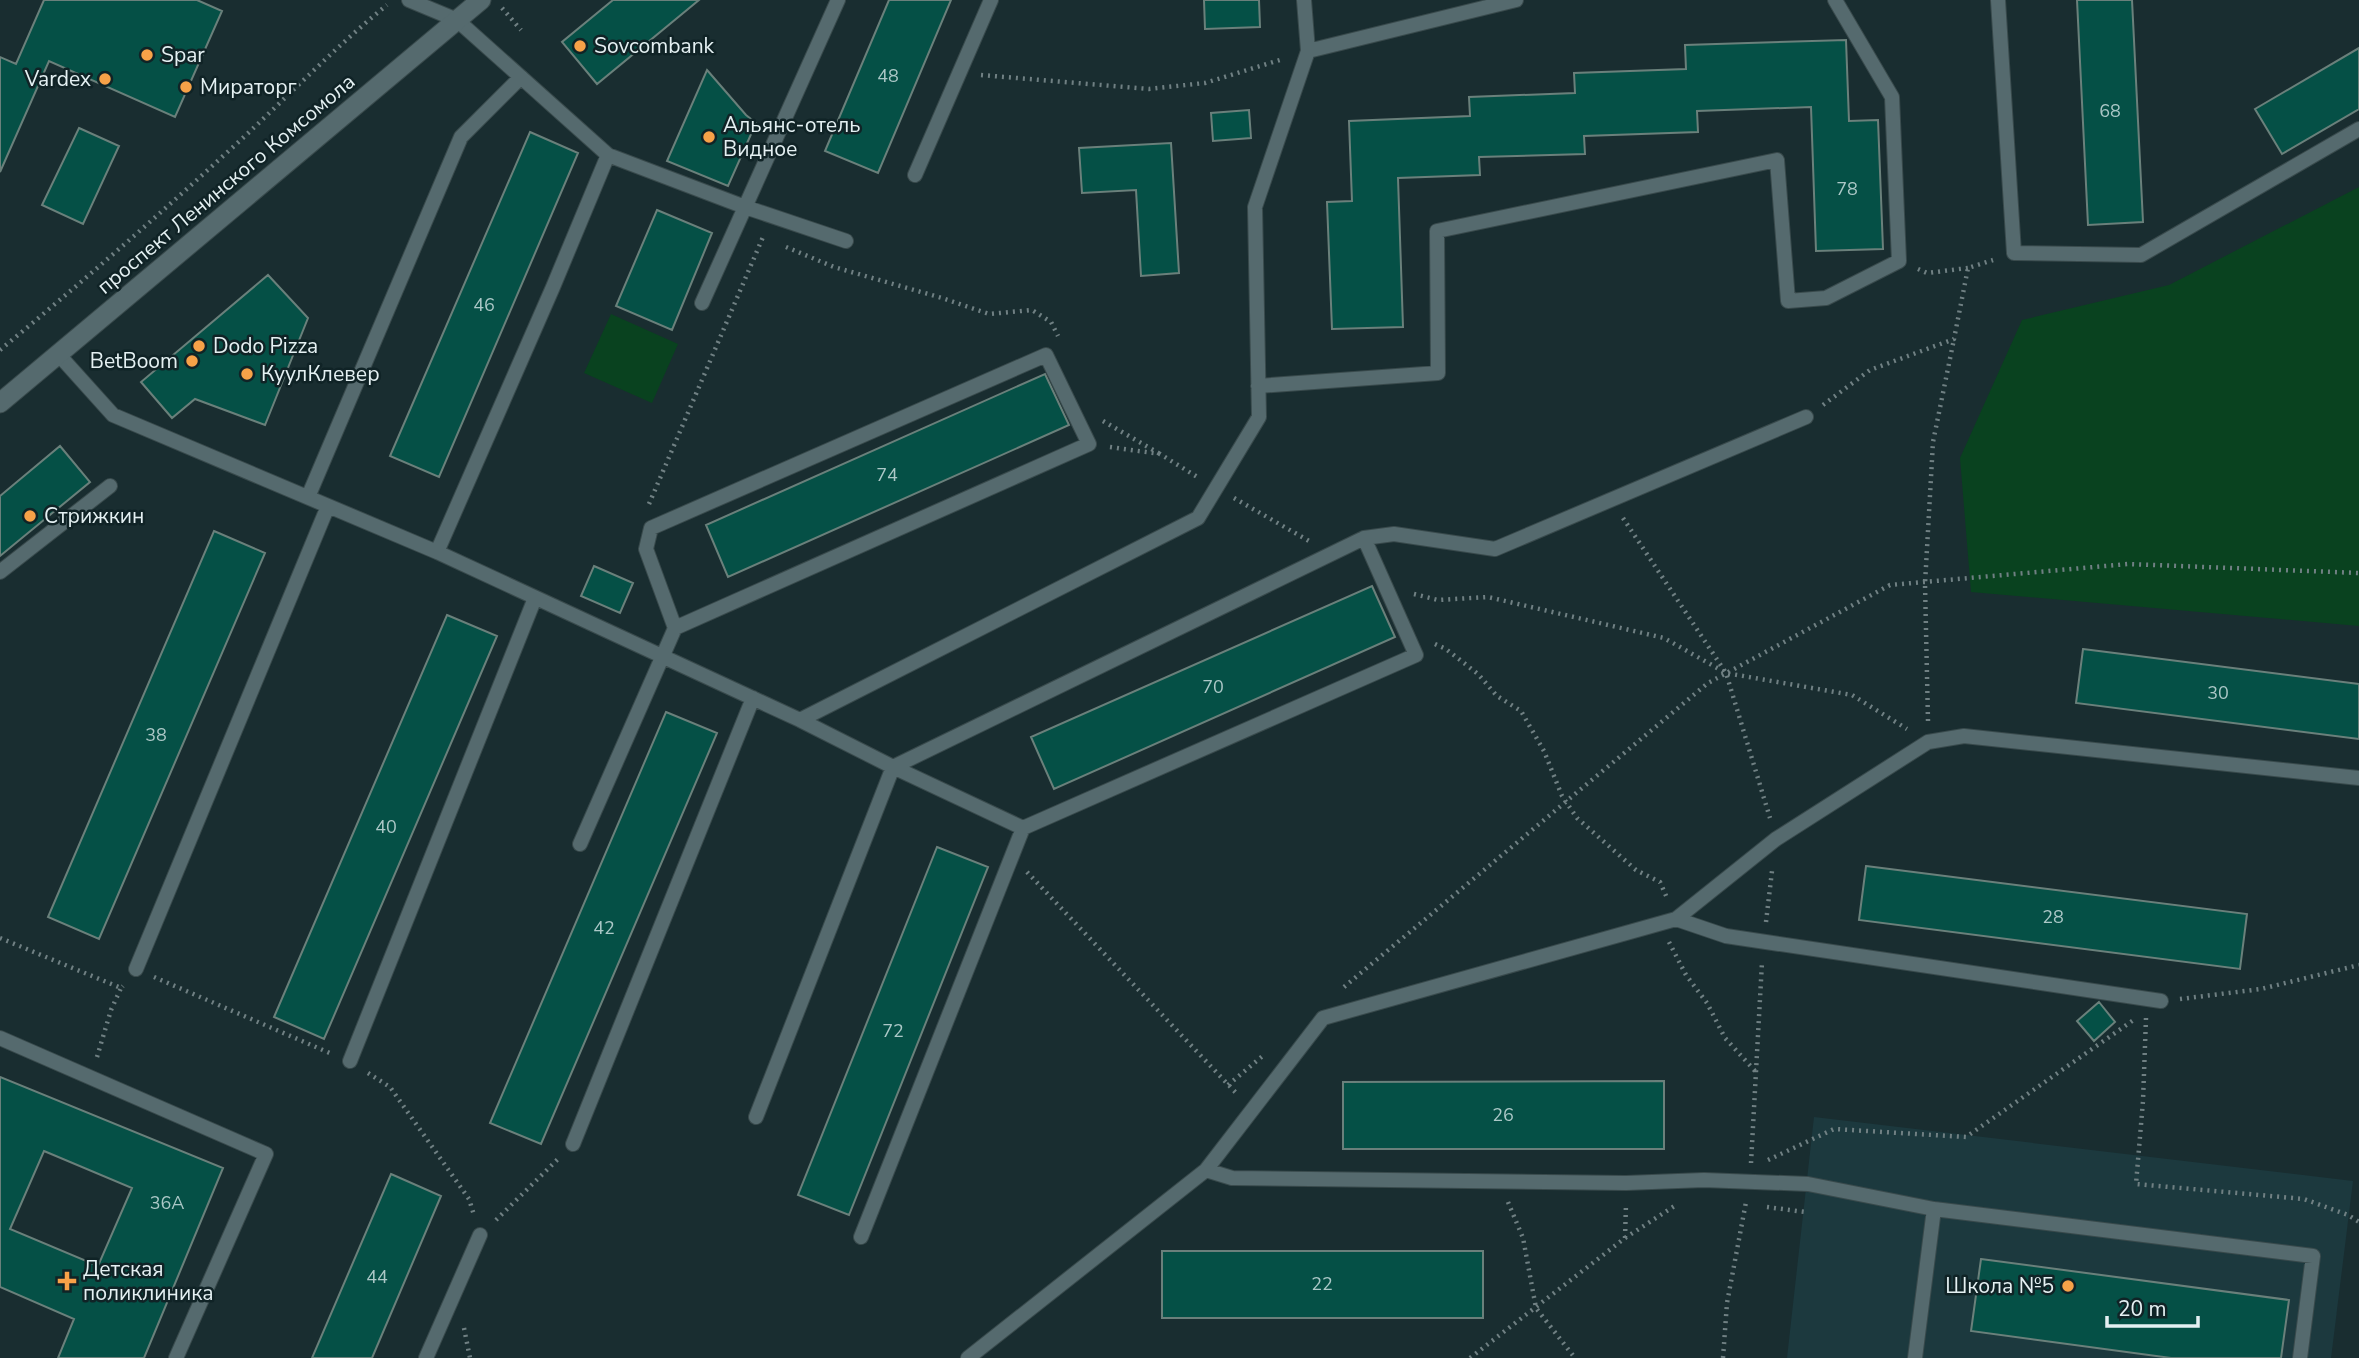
<svg xmlns="http://www.w3.org/2000/svg" width="2359" height="1358" font-family="'Nunito Sans',sans-serif">
  <style>
    .built { fill: #1c393e }
    .green { fill: #09421f }
    .building { fill: #055046; stroke: #6a807b; stroke-width: 2; fill-rule: evenodd }
    .lines { fill: none; stroke-linecap: round; stroke-linejoin: round }
    .service-casing { stroke: #394a4c; stroke-width: 16 }
    .secondary-casing { stroke: #394a4c; stroke-width: 21 }
    .path { stroke: #708083; stroke-width: 4.5; stroke-dasharray: 2 5; stroke-linecap: butt }
    .service { stroke: #556a6e; stroke-width: 14 }
    .secondary { stroke: #556a6e; stroke-width: 19 }
    .poi-dot { fill: #f7a248; stroke: #102326; stroke-width: 2.5 }
    .labels { text-anchor: middle; dominant-baseline: central; stroke-width: 5; stroke-linejoin: round; paint-order: stroke }
    .number-label { font-size: 18px; fill: #acc8c7 }
    .poi-label { font-size: 21px; fill: #e4f0f2; stroke: #102326; text-anchor: start }
    .street-label { font-size: 21px; fill: #e4f0f2; stroke: #102326 }
  </style>
  <rect width="100%" height="100%" fill="#192d30"/>
  <path class="built" d="M 1814,1117 L 2353,1181 L 2331,1358 L 1787,1358 Z"/>
  <path class="green" d="M 2359,187 L 2359,626 L 1971,592 L 1960,458 L 2022,320 L 2169,285 Z
    M 611,314 L 678,344 L 652,403 L 584,373 Z"/>
  <path class="building" d="M 44,0 L 197,0 L 222,11 L 175,117 L 49,61 L 0,172 L 0,57 L 16,64 Z
    M 613,0 L 699,0 L 597,84 L 562,42 Z
    M 889,0 L 951,0 L 878,173 L 825,151 Z
    M 1204,0 L 1259,0 L 1260,27 L 1205,29 Z
    M 2077,0 L 2132,0 L 2143,222 L 2088,225 Z
    M 1846,40 L 1849,121 L 1878,120 L 1883,249 L 1816,251 L 1811,107 L 1697,111 L 1698,132 L 1584,136 L 1585,154 L 1479,157 L 1480,175 L 1398,178 L 1403,327 L 1332,329 L 1327,202 L 1352,201 L 1349,121 L 1470,116 L 1469,97 L 1575,93 L 1574,73 L 1686,69 L 1685,45 Z
    M 2359,48 L 2359,109 L 2282,154 L 2255,109 Z
    M 707,70 L 746,115 L 756,123 L 728,186 L 667,161 Z
    M 1249,110 L 1251,138 L 1213,141 L 1211,113 Z
    M 79,128 L 119,146 L 83,224 L 42,205 Z
    M 530,132 L 578,153 L 439,477 L 390,456 Z
    M 1171,143 L 1179,273 L 1141,276 L 1136,190 L 1082,193 L 1079,148 Z
    M 657,210 L 712,233 L 672,330 L 616,306 Z
    M 268,275 L 308,318 L 265,425 L 195,399 L 172,418 L 141,382 Z
    M 1045,374 L 1069,425 L 728,577 L 706,525 Z
    M 60,446 L 90,482 L 0,556 L 0,496 Z
    M 214,531 L 265,553 L 99,939 L 48,917 Z
    M 594,566 L 633,583 L 620,613 L 581,596 Z
    M 1372,586 L 1395,637 L 1054,789 L 1031,737 Z
    M 447,615 L 497,636 L 324,1039 L 274,1017 Z
    M 2083,649 L 2359,684 L 2359,739 L 2076,703 Z
    M 666,712 L 717,733 L 541,1144 L 490,1123 Z
    M 937,847 L 988,867 L 849,1215 L 798,1195 Z
    M 1866,866 L 2247,914 L 2240,969 L 1859,920 Z
    M 2099,1002 L 2115,1022 L 2094,1041 L 2077,1021 Z
    M 0,1077 L 223,1168 L 144,1358 L 58,1358 L 74,1319 L 0,1287 ZM 44,1151 L 132,1188 L 98,1266 L 10,1229 Z
    M 1664,1081 L 1664,1149 L 1343,1149 L 1343,1082 Z
    M 391,1174 L 441,1196 L 372,1358 L 312,1358 Z
    M 1162,1251 L 1483,1251 L 1483,1318 L 1162,1318 Z
    M 1981,1259 L 2289,1300 L 2281,1358 L 2171,1358 L 1971,1331 Z"/>
  <g class="lines">
    <g class="service-casing">
      <path id="service" d="M 409,0 L 457,20 L 608,155 L 745,207 L 846,241
        M 1304,0 L 1308,51
        M 1998,0 L 2014,253 L 2141,255 L 2359,129
        M 915,175 L 991,0
        M 702,303 L 838,0
        M 59,355 L 113,415 L 437,552 L 800,720 L 893,767 L 1023,828 L 1416,655 L 1364,538
        M 1258,386 L 1438,373 L 1437,231 L 1777,160 L 1788,301 L 1826,298 L 1899,261 L 1892,97 L 1835,0
        M 308,497 L 461,137 L 521,77
        M 437,552 L 553,287 L 608,155
        M 0,572 L 110,486
        M 800,720 L 1198,518 L 1259,417 L 1255,207 L 1308,51 L 1516,0
        M 580,844 L 675,628 L 646,549 L 651,528 L 1046,355 L 1089,444 L 675,628
        M 1676,919 L 1726,936 L 2161,1001
        M 136,969 L 328,506
        M 0,1038 L 266,1154 L 176,1358
        M 350,1061 L 535,598
        M 756,1117 L 893,767 L 1364,538 L 1394,534 L 1495,549 L 1806,417
        M 573,1144 L 753,698
        M 1206,1170 L 1232,1178 L 1626,1183 L 1704,1180 L 1808,1184 L 1934,1209 L 2313,1256 L 2300,1358
        M 861,1237 L 1023,828
        M 426,1358 L 480,1235
        M 968,1358 L 1206,1170 L 1323,1018 L 1676,919 L 1776,839 L 1928,742 L 1964,736 L 2359,778
        M 1915,1358 L 1934,1209"/>
    </g>
    <g class="secondary-casing">
      <path id="secondary" d="M 0,403 L 481,0"/>
    </g>
    <path class="path" d="M 502,8 L 521,30
      M 981,75 L 1149,89 L 1205,83 L 1283,59
      M 786,247 L 834,267 L 942,298 L 989,314 L 1032,310 L 1051,322 L 1058,336
      M 1918,269 L 1927,273 L 1968,268
      M 0,350 C 75,288 150,223 222,157 C 278,107 329,52 387,5
      M 1823,405 L 1870,370 L 1954,339 L 1968,268 L 1993,260
      M 1103,421 L 1160,454
      M 1110,447 L 1160,454 L 1199,478
      M 1234,498 L 1309,541
      M 649,504 L 763,237 L 765,238
      M 1623,518 L 1726,673 L 1770,818
      M 1414,594 L 1438,600 L 1488,597 L 1664,638 L 1726,673 L 1852,695 L 1907,729
      M 1435,644 L 1446,649 L 1478,674 L 1497,696 L 1521,711 L 1544,751 L 1562,796 L 1577,818 L 1636,870 L 1660,882 L 1667,898
      M 1928,721 L 1925,584 L 1933,442 L 1954,339
      M 1027,872 L 1238,1095
      M 1766,922 L 1772,871
      M 0,938 L 121,988 L 123,986
      M 1669,942 L 1686,975 L 1707,1003 L 1725,1038 L 1756,1072
      M 154,977 L 332,1054
      M 1344,987 L 1708,683 L 1890,585 L 2128,564 L 2359,573
      M 2180,999 L 2261,989 L 2359,965
      M 2146,1018 L 2143,1101 L 2136,1184 L 2304,1199 L 2348,1215 L 2359,1222
      M 97,1057 L 111,1010 L 121,988
      M 368,1073 L 390,1087 L 469,1199 L 474,1215
      M 1228,1085 L 1265,1054
      M 1768,1160 L 1834,1129 L 1966,1137 L 2135,1019
      M 1751,1163 L 1762,962
      M 1508,1202 L 1523,1238 L 1536,1308 L 1575,1358
      M 1767,1207 L 1805,1212
      M 496,1220 L 560,1157
      M 1625,1238 L 1626,1204
      M 464,1328 L 470,1358
      M 1470,1358 L 1625,1238 L 1676,1205
      M 1723,1358 L 1727,1303 L 1746,1202"/>
    <use href="#service" class="service"/>
    <use href="#secondary" class="secondary"/>
  </g>
  <g class="poi-dot">
    <circle cx="580" cy="46" r="7"/>
    <circle cx="147" cy="55" r="7"/>
    <circle cx="105" cy="79" r="7"/>
    <circle cx="186" cy="87" r="7"/>
    <circle cx="709" cy="137" r="7"/>
    <circle cx="199" cy="346" r="7"/>
    <circle cx="192" cy="361" r="7"/>
    <circle cx="247" cy="374" r="7"/>
    <circle cx="30" cy="516" r="7"/>
    <path d="M63.5 1270.5h7v7h7v7h-7v7h-7v-7h-7v-7h7z"/>
    <circle cx="2068" cy="1286" r="7"/>
  </g>
  <g class="labels">
    <g class="number-label">
      <text x="888" y="76">48</text>
      <text x="2110" y="111">68</text>
      <text x="1847" y="189">78</text>
      <text x="484" y="305">46</text>
      <text x="887" y="475">74</text>
      <text x="1213" y="687">70</text>
      <text x="2218" y="693">30</text>
      <text x="156" y="735">38</text>
      <text x="386" y="827">40</text>
      <text x="2053" y="917">28</text>
      <text x="604" y="928">42</text>
      <text x="893" y="1031">72</text>
      <text x="1503" y="1115">26</text>
      <text x="167" y="1203">36А</text>
      <text x="377" y="1277">44</text>
      <text x="1322" y="1284">22</text>
    </g>
    <g class="poi-label">
      <text x="594" y="46">Sovcombank</text>
      <text x="161" y="55">Spar</text>
      <text x="91" y="79" text-anchor="end">Vardex</text>
      <text x="200" y="87">Мираторг</text>
      <text x="723" y="125">Альянс-отель<tspan x="723" dy="24">Видное</tspan></text>
      <text x="213" y="346">Dodo Pizza</text>
      <text x="178" y="361" text-anchor="end">BetBoom</text>
      <text x="261" y="374">КуулКлевер</text>
      <text x="44" y="516">Стрижкин</text>
      <text x="83" y="1269">Детская<tspan x="83" dy="24">поликлиника</tspan></text>
      <text x="2054" y="1286" text-anchor="end">Школа №5</text>
    </g>
    <g class="street-label">
      <text transform="translate(226 184) rotate(-40)">проспект Ленинского Комсомола</text>
    </g>
  </g>
  <path d="M2107 1316v10h91v-10" fill="none" stroke="#e4f0f2" stroke-width="3.5"/>
  <text x="2118" y="1316" font-size="21" fill="#e4f0f2" stroke="#102326" stroke-width="5" paint-order="stroke">20 m</text>
</svg>
